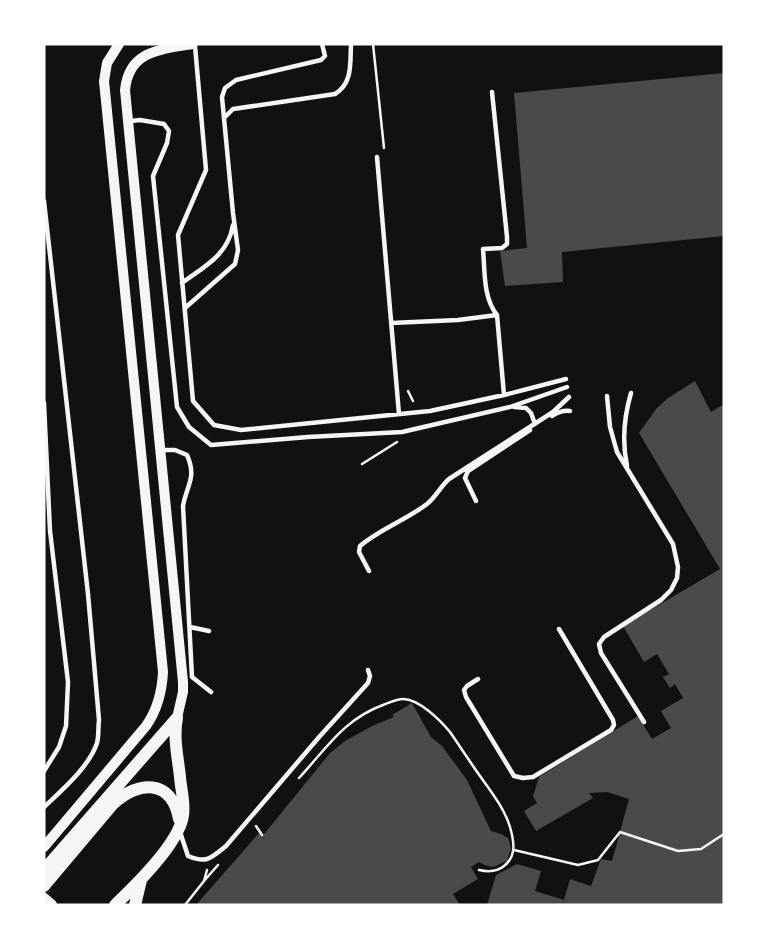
<svg xmlns="http://www.w3.org/2000/svg" width="768" height="949" font-family="Literata,serif">
  <style>
    .building { fill: #4a4a4a }
    .lines { fill: none; stroke-linecap: round; stroke-linejoin: round }
    .path { stroke: #f5f5f5; stroke-width: 2.5 }
    .service { stroke: #f5f5f5; stroke-width: 4.5 }
    .secondary { stroke: #f5f5f5; stroke-width: 10 }
    .primary { stroke: #f5f5f5; stroke-width: 12 }
  </style>
  <rect width="100%" height="100%" fill="#111"/>
  <path class="building" d="M 724,73 L 724,236 L 562,252 L 563,282 L 505,286 L 500,251 L 527,248 L 514,93 Z
    M 695,381 L 711,412 L 724,404 L 724,905 L 487,905 L 496,875 L 517,864 L 541,871 L 535,891 L 564,900 L 570,879 L 591,886 L 601,859 L 612,861 L 629,799 L 607,792 L 589,793 L 593,798 L 536,831 L 524,811 L 537,803 L 533,796 L 539,777 L 638,716 L 652,739 L 671,728 L 661,711 L 683,698 L 675,684 L 670,688 L 663,677 L 669,674 L 657,654 L 644,662 L 623,626 L 720,569 L 639,433 L 656,409 L 668,398 Z
    M 412,703 L 431,737 L 442,746 L 467,780 L 491,831 L 501,834 L 508,838 L 511,848 L 507,861 L 493,867 L 484,865 L 479,862 L 471,867 L 478,879 L 453,894 L 460,905 L 196,905 L 259,833 L 262,835 L 265,833 L 330,753 L 345,741 L 372,726 L 394,717 L 392,715 Z"/>
  <g class="lines">
    <path class="path" d="M 373,44 L 384,148
      M 408,391 L 413,401
      M 362,464 L 397,442
      M 299,778 C 326,749 344,719 383,705 C 389,703 396,699 403,699 C 419,699 440,720 450,732 C 457,742 464,753 471,763 C 484,783 503,804 510,827 C 514,841 517,856 504,866 C 497,872 488,872 479,870
      M 256,826 L 262,835
      M 514,850 L 578,865 L 598,860 L 620,832 L 678,851 L 701,849 L 724,834
      M 204,881 L 218,865
      M 185,905 L 204,881 L 207,870"/>
    <path class="service" d="M 195,46 L 206,170 L 178,235 L 193,401 L 214,425 L 241,430 L 430,411 L 504,395 L 566,379
      M 492,92 L 507,237 L 507,244 L 502,248 L 483,249 C 485,271 483,298 497,315 L 504,395
      M 224,118 L 233,109 L 335,94 C 353,83 350,63 351,44
      M 131,121 L 140,120 L 164,124 L 169,131 L 167,143 L 153,176 L 177,407 L 189,427 L 211,445 L 308,437 L 402,432 L 510,407 L 567,387
      M 377,157 L 399,414
      M 44,201 L 88,594 L 99,720 C 98,727 99,736 97,743 C 89,767 62,790 44,807
      M 182,283 C 205,266 228,255 233,225
      M 185,308 L 235,264 L 238,250 L 233,213 L 222,97 L 225,88 L 236,80 L 321,60 L 325,56 L 322,44
      M 391,323 L 458,320 L 497,315
      M 607,396 L 610,427 L 617,452 L 673,544 L 678,567 L 677,578 L 671,590 L 661,600 L 604,637 L 599,644 L 601,653 L 644,722
      M 44,403 L 50,531 L 68,682 L 66,726 L 59,747 L 44,771
      M 514,407 L 526,408 L 531,413 L 535,424
      M 552,416 C 558,412 563,410 570,411
      M 161,450 L 175,450 L 187,455 C 197,478 187,484 183,506 L 192,677 L 211,692
      M 627,466 C 622,442 624,417 631,393
      M 476,501 L 465,478 L 468,471 L 530,430
      M 369,571 L 359,552 L 360,546 C 380,529 406,520 427,504 C 436,497 440,487 449,479 L 553,412 L 569,397
      M 190,627 L 209,631
      M 478,679 L 467,686 L 464,690 L 466,697 L 514,776 L 523,778 L 533,777 L 611,730 L 614,725 L 613,720 L 559,629
      M 180,832 L 188,856 C 207,864 211,858 226,846 L 320,736 L 368,683 L 370,676 L 368,670"/>
    <path class="secondary" d="M 177,718 L 183,692 L 183,682 L 125,90 C 129,50 160,50 192,44
      M 44,847 L 146,726 C 158,709 162,692 163,672 L 104,81 L 107,63 L 119,44"/>
    <path class="primary" d="M 44,870 L 177,718
      M 44,886 L 113,804 C 138,780 172,779 179,819
      M 44,899 L 51,905
      M 115,905 C 134,887 180,842 183,815 C 185,803 181,790 180,777 C 178,758 173,737 177,718
      M 135,905 L 141,880"/>
  </g>
  <rect width="768" height="949" fill="none" stroke="#ffffff" stroke-width="91"/>
</svg>
